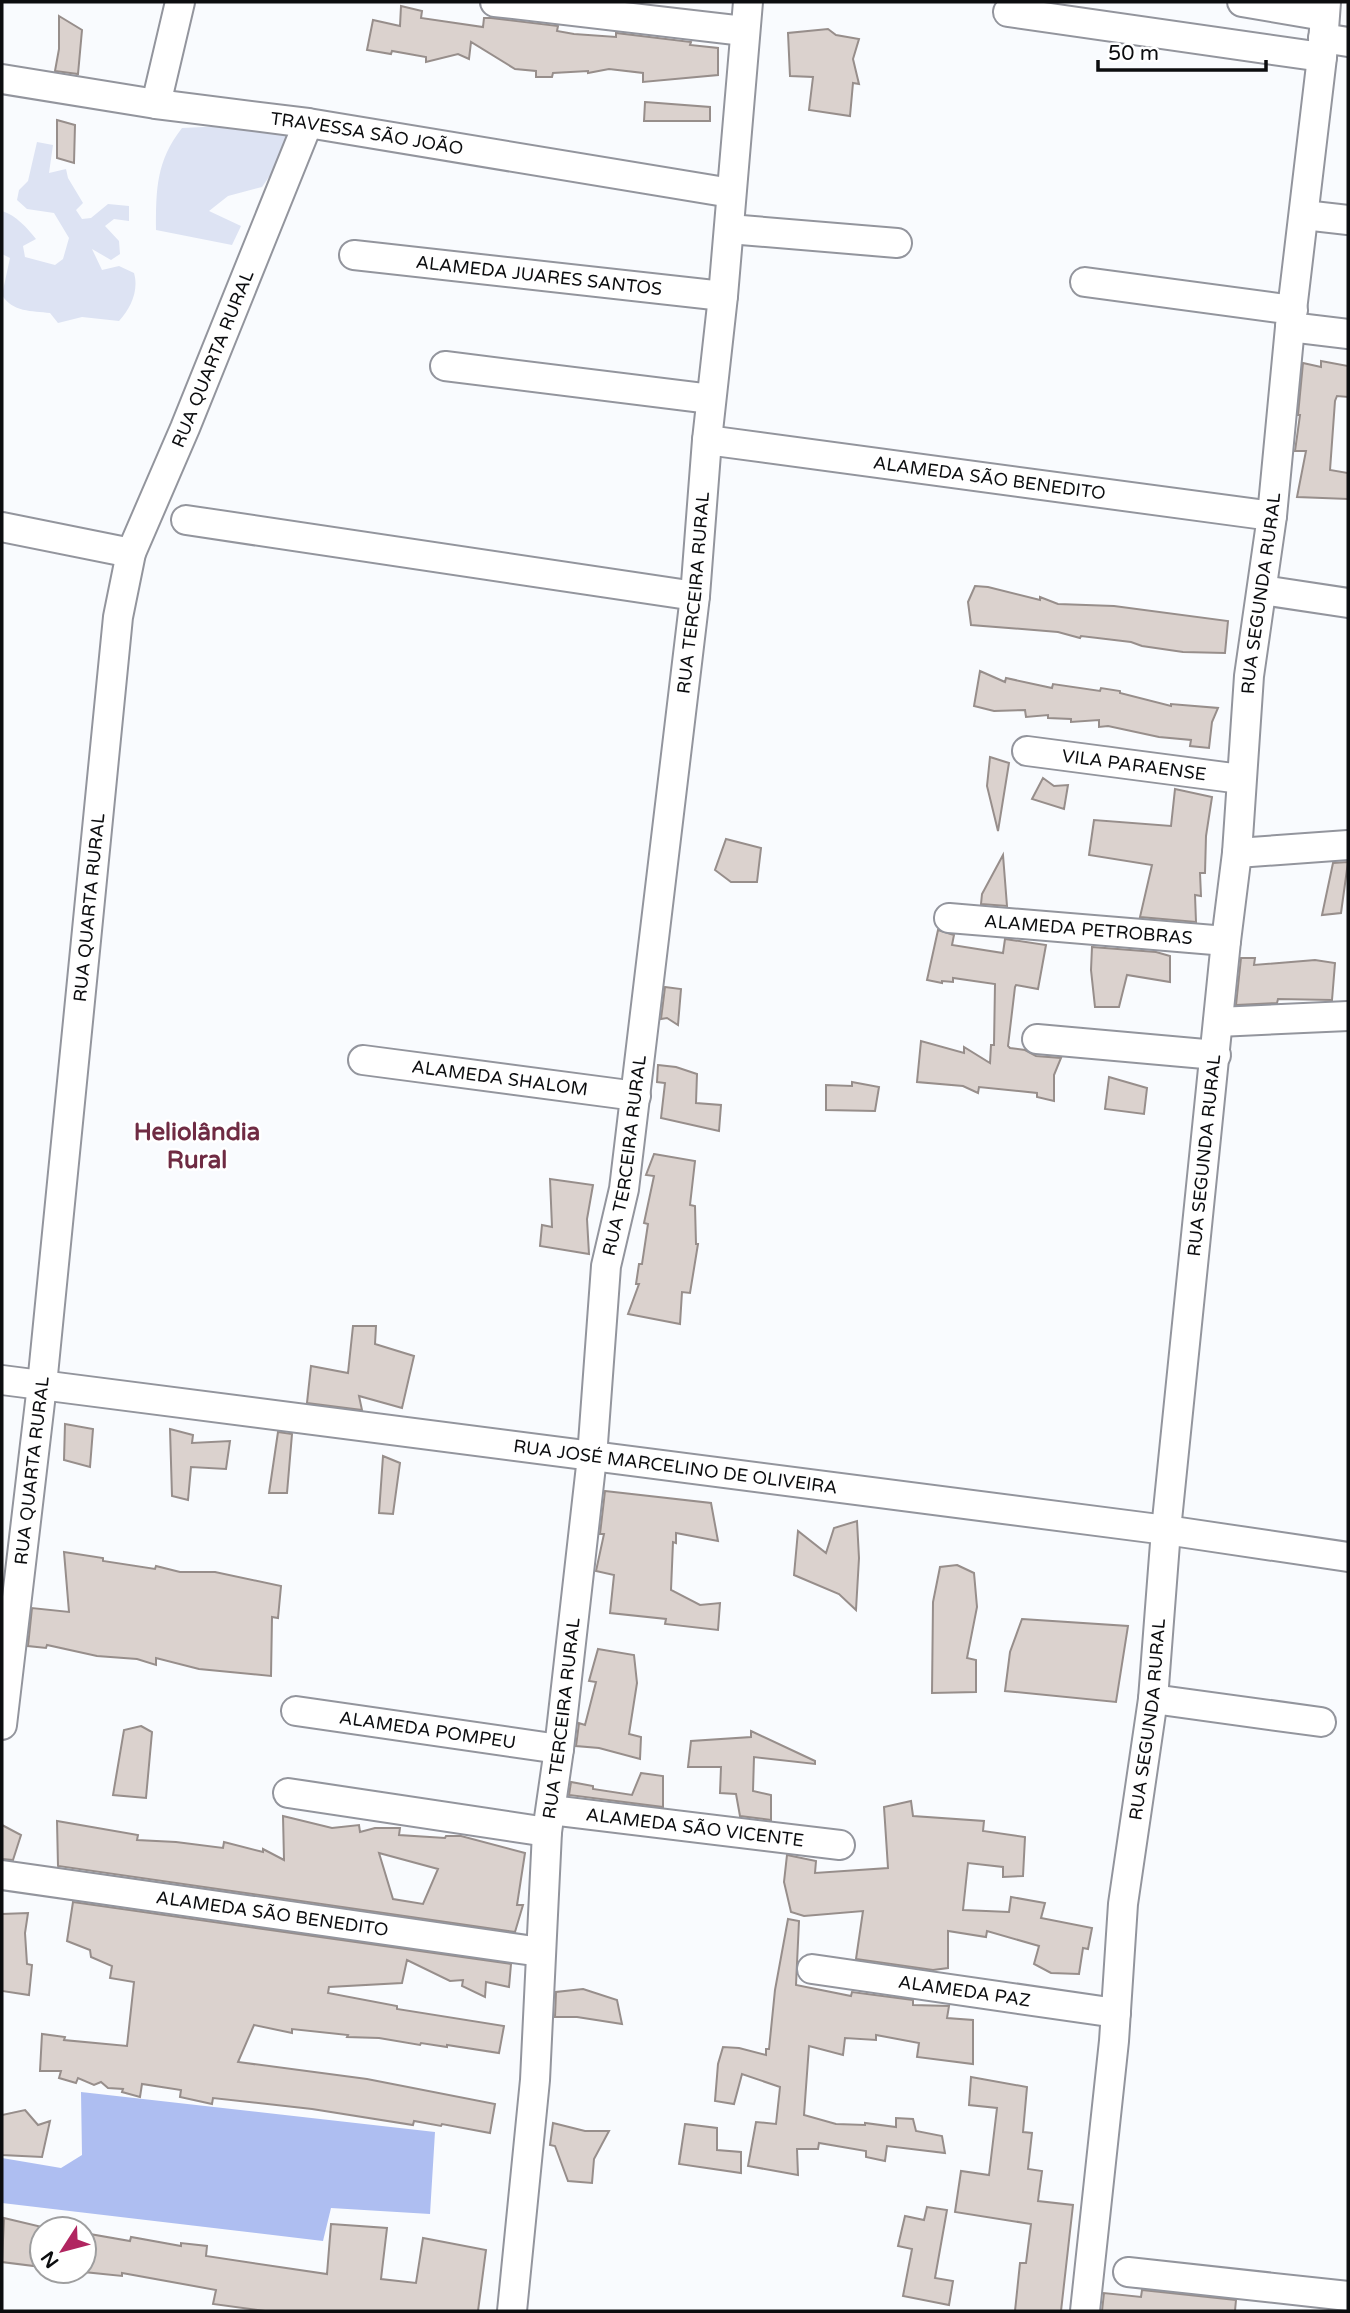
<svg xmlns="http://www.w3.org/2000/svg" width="1350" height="2313" font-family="'Varela Round',sans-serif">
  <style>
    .green { fill: #dde3f3 }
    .forest { fill: #aebef1 }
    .building { fill: #dbd2ce; stroke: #978e8b; stroke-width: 2; fill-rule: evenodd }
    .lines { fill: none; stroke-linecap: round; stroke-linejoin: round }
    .minor-casing { stroke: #93959d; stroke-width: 32 }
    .minor { stroke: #fff; stroke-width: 28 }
    .labels { text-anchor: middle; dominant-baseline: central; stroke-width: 5; stroke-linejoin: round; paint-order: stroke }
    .street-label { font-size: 18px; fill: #0c0d0f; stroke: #fff }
    .district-label { font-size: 24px; font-weight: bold; fill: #6f2b43; stroke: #fff }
  </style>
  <rect width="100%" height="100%" fill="#f9fbfe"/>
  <path class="green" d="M 246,125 L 297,127 L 287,151 L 262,187 L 228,196 L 209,211 L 241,226 L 232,245 L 156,230 C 156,190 156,161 182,128 Z
    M 37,142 L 53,145 L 49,173 L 66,169 L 68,178 L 83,203 L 76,210 L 82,219 L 91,218 L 108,204 L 129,206 L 129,221 L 114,219 L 105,226 L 119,241 L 120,254 L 111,260 L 92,249 L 102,270 L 119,266 L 134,273 C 139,290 131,308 119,321 L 82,317 L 58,323 L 50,313 C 32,311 12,312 2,295 L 10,258 L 2,254 L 2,211 C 16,215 27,228 36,239 L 23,246 L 25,257 L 55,265 L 63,259 L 69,238 L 54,213 L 27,209 L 17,200 L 19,190 L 28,181 Z"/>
  <path class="forest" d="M 81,2092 L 435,2132 L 430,2214 L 331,2208 L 323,2241 L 2,2203 L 2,2158 L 61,2168 L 82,2155 Z"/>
  <path class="building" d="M 401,6 L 422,11 L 421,18 L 483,27 L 484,18 L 491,18 L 558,26 L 557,31 L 574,34 L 616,37 L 616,33 L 691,42 L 690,45 L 718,48 L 718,75 L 643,82 L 643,73 L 609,69 L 588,73 L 588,71 L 553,73 L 552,77 L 536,77 L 536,71 L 515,69 L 471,42 L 469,59 L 458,54 L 426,62 L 426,57 L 392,51 L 391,54 L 367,50 L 373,20 L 400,26 Z
    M 59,16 L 82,30 L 78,74 L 55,71 L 59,49 Z
    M 828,29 L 836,35 L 859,39 L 853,59 L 859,84 L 853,83 L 850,116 L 809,110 L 813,77 L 790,76 L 788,33 Z
    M 645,102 L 710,107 L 710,121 L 644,121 Z
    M 57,120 L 75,125 L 74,163 L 57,158 Z
    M 1321,361 L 1348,366 L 1348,397 L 1337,396 L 1335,401 L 1330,470 L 1348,473 L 1348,499 L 1297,497 L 1306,451 L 1295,451 L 1300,415 L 1298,415 L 1303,363 L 1321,367 Z
    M 975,586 L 988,587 L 1040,600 L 1040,597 L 1058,604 L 1114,606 L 1228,621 L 1225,653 L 1183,652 L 1142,646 L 1131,642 L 1081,636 L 1080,638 L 1058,632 L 971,625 L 968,602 Z
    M 980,671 L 1005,682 L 1006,678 L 1052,688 L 1053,684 L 1100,691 L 1101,688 L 1120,691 L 1120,693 L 1171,706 L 1171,704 L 1218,708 L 1212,722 L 1209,748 L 1190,746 L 1191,740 L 1159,737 L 1108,726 L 1099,727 L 1099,720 L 1071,722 L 1071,719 L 1048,718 L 1048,715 L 1026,717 L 1025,710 L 994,711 L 974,706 Z
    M 990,757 L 1009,763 L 998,831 L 987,786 Z
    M 1043,778 L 1054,786 L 1068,785 L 1064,809 L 1032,799 Z
    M 1175,789 L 1212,797 L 1206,836 L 1205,873 L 1200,873 L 1201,896 L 1195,895 L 1196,922 L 1140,917 L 1152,865 L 1089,855 L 1094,820 L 1171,826 Z
    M 726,839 L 761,848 L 757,882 L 731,882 L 715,870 Z
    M 1003,855 L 1007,906 L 981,904 L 982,894 Z
    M 1348,862 L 1341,913 L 1322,915 L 1333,863 Z
    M 938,930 L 954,935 L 952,945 L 1003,953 L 1005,939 L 1046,945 L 1038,989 L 1016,985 L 1015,987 L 1008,1046 L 1010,1048 L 1025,1050 L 1036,1056 L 1061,1058 L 1054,1075 L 1054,1101 L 1037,1097 L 1037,1093 L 979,1087 L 978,1093 L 963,1086 L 917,1082 L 921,1041 L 964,1053 L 964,1047 L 990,1063 L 991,1045 L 994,1045 L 995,984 L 953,978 L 953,982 L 942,981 L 942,983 L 927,980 Z
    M 1092,947 L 1156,952 L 1170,956 L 1170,982 L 1127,975 L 1119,1007 L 1095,1007 L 1091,970 Z
    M 1241,958 L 1255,958 L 1254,965 L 1315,960 L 1335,963 L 1332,1000 L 1278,999 L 1277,1003 L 1236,1005 Z
    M 665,987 L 681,989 L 678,1025 L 667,1018 L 661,1019 Z
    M 658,1065 L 676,1067 L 697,1074 L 696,1103 L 721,1105 L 719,1131 L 661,1118 L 665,1083 L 657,1082 Z
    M 1109,1077 L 1147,1088 L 1144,1114 L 1105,1109 Z
    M 852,1082 L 879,1087 L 875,1111 L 826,1110 L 826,1085 L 852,1086 Z
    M 654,1154 L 695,1161 L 690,1205 L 695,1206 L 696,1244 L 698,1244 L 690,1293 L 682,1292 L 680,1324 L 628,1314 L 639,1284 L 636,1284 L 639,1264 L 642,1264 L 648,1224 L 644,1223 L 654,1176 L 646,1175 Z
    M 550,1179 L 593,1185 L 587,1219 L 589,1254 L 540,1246 L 542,1225 L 552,1227 Z
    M 353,1326 L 376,1326 L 375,1344 L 414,1356 L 402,1408 L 359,1396 L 362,1410 L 307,1403 L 311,1366 L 348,1373 Z
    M 65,1424 L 93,1429 L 90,1467 L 64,1460 Z
    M 170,1429 L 193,1435 L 192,1443 L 230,1441 L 226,1469 L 191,1467 L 188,1500 L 172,1496 Z
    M 278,1432 L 292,1434 L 287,1493 L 269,1493 Z
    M 383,1456 L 400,1463 L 393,1514 L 379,1513 Z
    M 605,1491 L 711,1503 L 718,1541 L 676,1533 L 676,1543 L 673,1542 L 671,1590 L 700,1605 L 720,1603 L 718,1630 L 665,1624 L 666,1619 L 610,1613 L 614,1575 L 596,1571 L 604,1534 L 600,1534 Z
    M 857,1521 L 859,1558 L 856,1610 L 839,1594 L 794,1575 L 798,1531 L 826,1553 L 834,1528 Z
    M 64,1552 L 103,1558 L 103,1561 L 155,1569 L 156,1566 L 180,1572 L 215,1572 L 281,1586 L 278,1618 L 272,1617 L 271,1676 L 199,1669 L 156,1658 L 156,1665 L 137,1659 L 97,1656 L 47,1645 L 46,1648 L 28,1646 L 32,1608 L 69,1612 Z
    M 957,1565 L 974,1573 L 977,1607 L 967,1658 L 976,1660 L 976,1692 L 932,1693 L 933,1602 L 940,1567 Z
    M 1022,1619 L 1128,1626 L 1116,1702 L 1005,1691 L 1010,1652 Z
    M 598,1649 L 634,1655 L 637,1683 L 629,1734 L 641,1737 L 640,1759 L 599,1748 L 576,1746 L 579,1723 L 585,1725 L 596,1682 L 589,1681 Z
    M 141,1726 L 152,1732 L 146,1798 L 113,1795 L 124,1730 Z
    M 751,1731 L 815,1761 L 815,1764 L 754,1757 L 753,1791 L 771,1795 L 771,1820 L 740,1816 L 736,1794 L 720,1793 L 721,1767 L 688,1767 L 691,1741 L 751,1737 Z
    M 641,1773 L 663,1776 L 663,1807 L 569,1795 L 571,1782 L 593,1786 L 593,1789 L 632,1795 Z
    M 911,1801 L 913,1816 L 984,1821 L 983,1831 L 1025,1837 L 1023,1876 L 1003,1877 L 1003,1867 L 968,1863 L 963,1910 L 1009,1912 L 1011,1897 L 1045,1903 L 1041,1918 L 1092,1928 L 1088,1949 L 1083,1948 L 1079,1974 L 1051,1973 L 1034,1964 L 1039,1946 L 987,1931 L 986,1937 L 948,1931 L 948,1968 L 933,1970 L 856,1959 L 863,1911 L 804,1916 L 791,1912 L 784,1882 L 787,1855 L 816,1861 L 815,1873 L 888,1868 L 884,1807 Z
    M 283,1816 L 332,1828 L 359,1825 L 360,1832 L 375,1828 L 400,1828 L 399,1835 L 445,1838 L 446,1836 L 461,1836 L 525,1853 L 517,1905 L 523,1905 L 515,1932 L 58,1866 L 57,1821 L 138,1835 L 137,1840 L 176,1842 L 223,1848 L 224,1842 L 263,1852 L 263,1849 L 284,1860 ZM 379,1853 L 438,1869 L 423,1904 L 393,1899 Z
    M 2,1825 L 21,1835 L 13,1860 L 2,1859 Z
    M 73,1902 L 511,1964 L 509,1987 L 486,1982 L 485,1997 L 462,1986 L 463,1980 L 450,1981 L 407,1960 L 402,1983 L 329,1987 L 328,1993 L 397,2006 L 397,2009 L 504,2026 L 499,2053 L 447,2045 L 447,2047 L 421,2043 L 420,2045 L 379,2038 L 347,2037 L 348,2035 L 292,2029 L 292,2033 L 254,2025 L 238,2062 L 367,2079 L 495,2104 L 490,2133 L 442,2124 L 441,2126 L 414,2121 L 413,2125 L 312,2109 L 213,2098 L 212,2104 L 180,2097 L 181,2090 L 142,2084 L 140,2097 L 122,2092 L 123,2089 L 108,2088 L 101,2082 L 94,2085 L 78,2078 L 76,2083 L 59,2078 L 61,2071 L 40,2071 L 42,2034 L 65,2037 L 64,2040 L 127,2046 L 134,1982 L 110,1978 L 112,1966 L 91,1957 L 90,1950 L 67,1941 Z
    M 28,1913 L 25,1933 L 27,1964 L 32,1965 L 29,1995 L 2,1991 L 2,1914 Z
    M 788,1919 L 799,1921 L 796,1985 L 851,1996 L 852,1992 L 913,2000 L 913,2005 L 949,2006 L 947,2018 L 973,2020 L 973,2064 L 917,2057 L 919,2043 L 876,2035 L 876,2040 L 845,2038 L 843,2055 L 809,2046 L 804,2115 L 836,2124 L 865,2125 L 865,2123 L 896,2127 L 896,2118 L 913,2119 L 916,2131 L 942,2136 L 945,2153 L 887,2146 L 885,2161 L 866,2157 L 866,2151 L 819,2143 L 818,2149 L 797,2149 L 798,2175 L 748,2166 L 756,2122 L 776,2124 L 780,2087 L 742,2074 L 734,2104 L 715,2101 L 718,2064 L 723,2047 L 739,2048 L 766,2055 L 766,2049 L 769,2049 L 775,1990 Z
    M 583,1989 L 617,2000 L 622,2024 L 577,2017 L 555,2017 L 556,1992 Z
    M 971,2077 L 1027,2087 L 1023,2132 L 1032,2133 L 1028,2169 L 1042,2171 L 1038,2201 L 1073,2205 L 1061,2311 L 1015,2311 L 1020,2263 L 1026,2263 L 1031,2224 L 955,2212 L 961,2171 L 989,2175 L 997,2108 L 969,2105 Z
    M 25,2110 L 38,2125 L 50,2121 L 42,2157 L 2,2155 L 2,2115 Z
    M 553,2123 L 585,2131 L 609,2131 L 594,2159 L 592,2183 L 568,2181 L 555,2146 L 550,2145 Z
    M 685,2124 L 717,2128 L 717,2150 L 741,2152 L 741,2173 L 679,2164 Z
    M 927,2207 L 947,2210 L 935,2278 L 953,2281 L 949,2305 L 903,2296 L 912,2249 L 898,2246 L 905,2216 L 924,2220 Z
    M 4,2218 L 42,2227 L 42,2267 L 2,2262 Z
    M 331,2224 L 387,2228 L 381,2279 L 416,2283 L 423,2238 L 486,2250 L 478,2311 L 265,2311 L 213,2304 L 216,2290 L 122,2273 L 122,2276 L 84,2272 L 84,2233 L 130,2241 L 131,2237 L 181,2246 L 181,2243 L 207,2246 L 206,2256 L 327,2274 Z
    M 1142,2290 L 1236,2300 L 1235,2311 L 1102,2311 L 1104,2293 L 1141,2297 Z"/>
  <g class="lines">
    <g class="minor-casing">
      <g id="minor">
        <path d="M 495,2 L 744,31"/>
        <path d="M 1242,2 L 1324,16"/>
        <path d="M 1008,12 L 1322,57"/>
        <path d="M 1323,38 L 1348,42"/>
        <path id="s1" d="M 2,79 L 156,104 L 308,123 L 731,193"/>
        <path d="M 156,104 L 180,2"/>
        <path d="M 1304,215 L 1348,220"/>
        <path d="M 729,229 L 897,243"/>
        <path id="s2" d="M 354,255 L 723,296"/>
        <path d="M 1085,282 L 1293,310"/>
        <path d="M 1290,327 L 1348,334"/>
        <path d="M 445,366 L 711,399"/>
        <path id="s3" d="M 707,440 L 1272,516"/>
        <path d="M 186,520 L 695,596"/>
        <path d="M 2,527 L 131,553"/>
        <path d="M 1262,590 L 1348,603"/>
        <path id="s4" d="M 1027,751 L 1241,779"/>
        <path d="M 1237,853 L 1348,845"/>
        <path id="s5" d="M 949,918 L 1226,941"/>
        <path d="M 1218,1022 L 1348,1016"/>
        <path d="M 1037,1039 L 1216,1055"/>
        <path id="s6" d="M 363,1060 L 636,1096"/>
        <path id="s7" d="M 2,1380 L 1166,1530 L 1348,1557"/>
        <path d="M 1153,1699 L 1321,1722"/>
        <path id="s8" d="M 296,1711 L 559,1749"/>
        <path id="s9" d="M 2,1725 L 42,1385 L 118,617 L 131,553 L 185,428 L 308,123"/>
        <path d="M 288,1793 L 547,1832"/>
        <path id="s10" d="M 551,1810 L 840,1845"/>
        <path id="s11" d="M 2,1875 L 541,1952"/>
        <path id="s12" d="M 812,1969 L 1116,2013"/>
        <path d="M 1128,2272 L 1348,2296"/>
        <path id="s13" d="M 512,2311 L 535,2080 L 547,1832 L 559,1749 L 592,1457 L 606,1266 L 624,1189 L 695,596 L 707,440 L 723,296 L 748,2"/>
        <path id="s14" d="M 1085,2311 L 1114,2041 L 1123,1904 L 1153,1699 L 1166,1530 L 1226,941 L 1237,853 L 1249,676 L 1272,516 L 1290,327 L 1322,57 L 1326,2"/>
      </g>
    </g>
    <use href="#minor" class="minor"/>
  </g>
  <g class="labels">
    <g class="street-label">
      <text stroke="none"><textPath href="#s1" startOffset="369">TRAVESSA SÃO JOÃO</textPath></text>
      <text stroke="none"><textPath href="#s2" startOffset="186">ALAMEDA JUARES SANTOS</textPath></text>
      <text stroke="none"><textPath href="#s9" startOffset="1390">RUA QUARTA RURAL</textPath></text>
      <text stroke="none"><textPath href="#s3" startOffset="285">ALAMEDA SÃO BENEDITO</textPath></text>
      <text stroke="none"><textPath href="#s14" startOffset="1727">RUA SEGUNDA RURAL</textPath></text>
      <text stroke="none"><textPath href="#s13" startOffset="1729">RUA TERCEIRA RURAL</textPath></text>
      <text stroke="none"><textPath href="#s4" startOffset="108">VILA PARAENSE</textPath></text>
      <text stroke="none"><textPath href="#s9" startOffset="822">RUA QUARTA RURAL</textPath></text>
      <text stroke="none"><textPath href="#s5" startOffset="140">ALAMEDA PETROBRAS</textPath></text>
      <text stroke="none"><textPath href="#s6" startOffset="138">ALAMEDA SHALOM</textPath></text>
      <text stroke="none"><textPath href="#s13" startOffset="1162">RUA TERCEIRA RURAL</textPath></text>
      <text stroke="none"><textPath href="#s14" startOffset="1162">RUA SEGUNDA RURAL</textPath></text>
      <text stroke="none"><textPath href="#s7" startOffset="679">RUA JOSÉ MARCELINO DE OLIVEIRA</textPath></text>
      <text stroke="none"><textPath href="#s9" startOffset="256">RUA QUARTA RURAL</textPath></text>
      <text stroke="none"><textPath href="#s13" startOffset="595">RUA TERCEIRA RURAL</textPath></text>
      <text stroke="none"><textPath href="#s14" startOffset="595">RUA SEGUNDA RURAL</textPath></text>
      <text stroke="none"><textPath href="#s8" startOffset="133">ALAMEDA POMPEU</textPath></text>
      <text stroke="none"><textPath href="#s10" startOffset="145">ALAMEDA SÃO VICENTE</textPath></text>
      <text stroke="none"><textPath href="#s11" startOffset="273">ALAMEDA SÃO BENEDITO</textPath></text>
      <text stroke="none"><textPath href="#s12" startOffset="154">ALAMEDA PAZ</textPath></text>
    </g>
    <g class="district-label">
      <text x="197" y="1132">Heliolândia<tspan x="197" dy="28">Rural</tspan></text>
    </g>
  </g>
  <rect width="1350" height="2313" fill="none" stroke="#0c0d0f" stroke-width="7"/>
  <g transform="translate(63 2250) rotate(234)"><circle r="33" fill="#ffffff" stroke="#9e9e9f" stroke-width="2"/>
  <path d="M0-5L12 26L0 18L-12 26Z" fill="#b12560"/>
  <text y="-10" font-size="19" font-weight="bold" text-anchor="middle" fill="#0c0d0f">N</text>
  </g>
  <path d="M1098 60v10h168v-10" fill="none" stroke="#0c0d0f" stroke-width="3.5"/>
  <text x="1108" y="60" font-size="21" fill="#0c0d0f" stroke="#ffffff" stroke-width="5" paint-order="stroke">50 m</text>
</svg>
